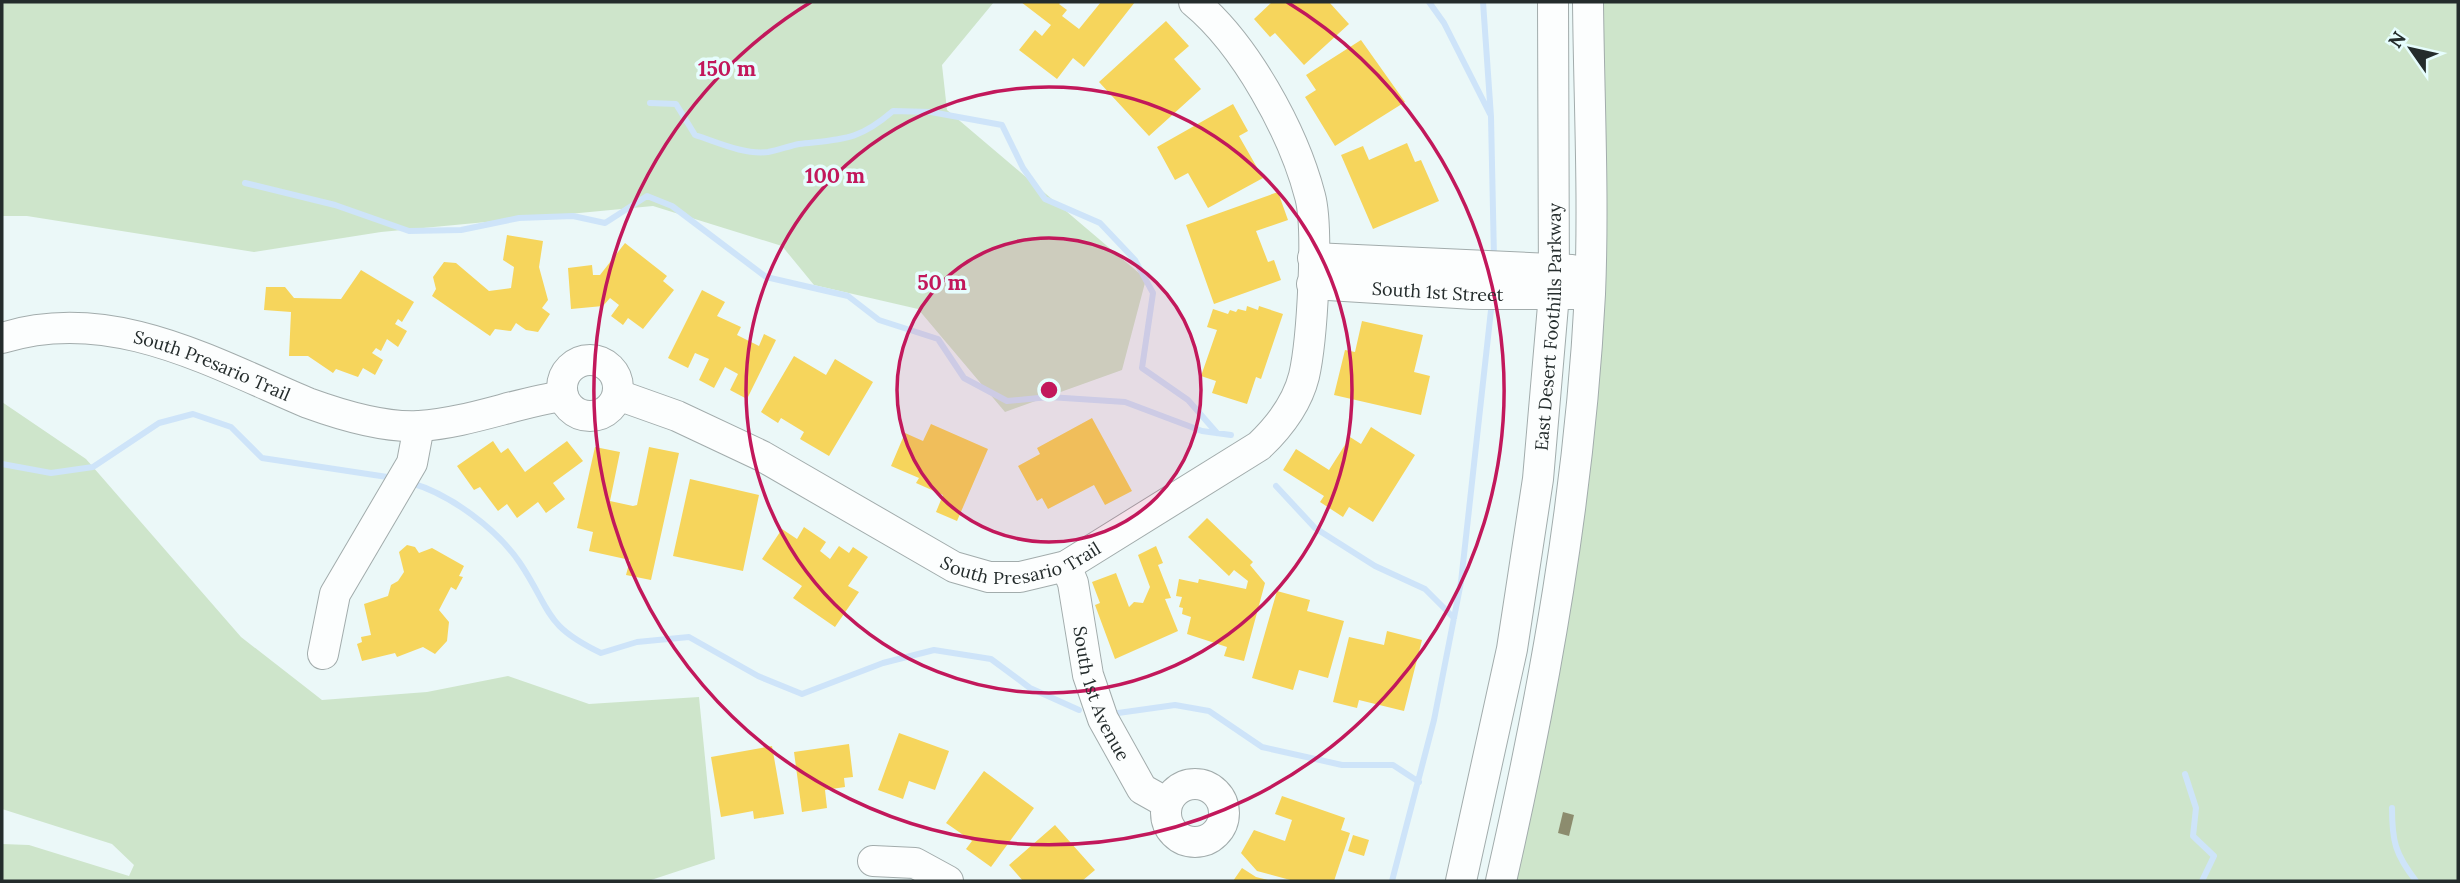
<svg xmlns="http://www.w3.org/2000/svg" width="2460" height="883" font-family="Lora,serif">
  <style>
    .green { fill: #cee5cb }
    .homes { fill: #f6d55c }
    .industry { fill: #8c8c6e }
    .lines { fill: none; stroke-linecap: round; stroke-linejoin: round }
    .stream { stroke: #cee4f9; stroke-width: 6 }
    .minor-casing { stroke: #a2acac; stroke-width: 32 }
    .minor { stroke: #fcfefe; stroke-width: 30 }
    .ring { fill: none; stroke: #c2185b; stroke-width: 3.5 }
    .labels { text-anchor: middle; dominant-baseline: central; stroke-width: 7; stroke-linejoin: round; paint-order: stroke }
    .street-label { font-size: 18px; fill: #242c2c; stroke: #e6fdfd }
    .centre { fill: #c2185b; stroke: #e6fdfd; stroke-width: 3.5 }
    .ring-label { font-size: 21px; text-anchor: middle; font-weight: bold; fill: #c2185b; stroke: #e6fdfd; stroke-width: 7; stroke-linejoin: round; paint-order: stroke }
  </style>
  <rect width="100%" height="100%" fill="#ebf8f8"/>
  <path class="green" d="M 2,2 L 994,2 L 942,65 L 947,110 L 1146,279 L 1122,370 L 1005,412 L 918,309 L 814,285 L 782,246 L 653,206 L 381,232 L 254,252 L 27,216 L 2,216 Z
    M 1602,2 L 2458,2 L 2458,881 L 1513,880 L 1534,797 Z
    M 2,402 L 86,459 L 241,637 L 322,700 L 427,692 L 508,676 L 589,704 L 699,697 L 715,859 L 648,881 L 2,881 L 2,844 L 29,845 L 129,876 L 134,865 L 112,844 L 2,809 Z"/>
  <path class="homes" d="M 1021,2 L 1061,2 L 1059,4 L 1067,10 L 1062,16 L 1079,29 L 1101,2 L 1135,2 L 1084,67 L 1073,58 L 1057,79 L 1019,50 L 1035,30 L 1042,36 L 1051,25 Z
    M 1272,2 L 1329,2 L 1349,24 L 1304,65 L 1275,33 L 1270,37 L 1254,19 Z
    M 1166,21 L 1189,46 L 1174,59 L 1201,89 L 1149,136 L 1099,82 Z
    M 1361,40 L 1405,102 L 1335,146 L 1305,97 L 1316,90 L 1306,75 Z
    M 1233,104 L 1248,131 L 1239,136 L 1263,178 L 1208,208 L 1188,173 L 1175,180 L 1157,147 Z
    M 1407,143 L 1415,162 L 1421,160 L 1439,201 L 1373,229 L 1341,155 L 1363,146 L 1369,160 Z
    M 1278,192 L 1288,220 L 1256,231 L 1268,262 L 1274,260 L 1281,280 L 1214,304 L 1186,225 Z
    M 507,235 L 543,241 L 539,267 L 548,300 L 542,308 L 550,314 L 538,332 L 526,330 L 516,323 L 511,331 L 495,329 L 490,336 L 432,296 L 436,289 L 433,277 L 444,262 L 456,263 L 489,291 L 511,288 L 514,267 L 503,260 Z
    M 625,243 L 667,276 L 663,281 L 674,290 L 643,329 L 628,318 L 623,325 L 611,316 L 619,305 L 610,298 L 603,306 L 571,309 L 568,268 L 592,265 L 593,275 L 600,275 Z
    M 361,270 L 414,302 L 402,322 L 398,319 L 395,324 L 407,331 L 398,347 L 387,339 L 381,351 L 376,348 L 372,353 L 383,360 L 375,375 L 363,368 L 358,377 L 336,369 L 333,373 L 308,356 L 289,356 L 291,312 L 264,310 L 266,287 L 285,287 L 294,298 L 341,299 Z
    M 702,290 L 725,302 L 717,316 L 741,327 L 737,335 L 759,346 L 764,334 L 776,340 L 747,399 L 730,390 L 738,374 L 725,367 L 714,388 L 699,380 L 709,359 L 695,353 L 688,368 L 668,358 Z
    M 1247,306 L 1258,310 L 1259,306 L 1283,314 L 1261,379 L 1256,377 L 1247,404 L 1212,393 L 1216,381 L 1201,376 L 1217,330 L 1207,327 L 1213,309 L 1228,314 L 1230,310 L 1236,312 L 1238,309 L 1246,311 Z
    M 1362,321 L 1423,335 L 1414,372 L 1430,376 L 1421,415 L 1334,395 L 1345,350 L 1355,352 Z
    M 794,356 L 826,375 L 835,359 L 873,382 L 829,456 L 800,439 L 804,432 L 781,418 L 778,423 L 761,412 Z
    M 1092,418 L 1132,491 L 1105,505 L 1094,485 L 1048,509 L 1042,498 L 1037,501 L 1018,466 L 1040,454 L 1037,448 Z
    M 931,424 L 988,449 L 957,521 L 936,512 L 943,495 L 916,483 L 919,478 L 891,466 L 905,433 L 923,441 Z
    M 1371,427 L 1415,455 L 1373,522 L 1349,507 L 1343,517 L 1320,502 L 1324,496 L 1283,470 L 1296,449 L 1329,470 L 1350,437 L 1361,444 Z
    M 493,441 L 501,453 L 508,448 L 525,472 L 567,441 L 583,461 L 553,483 L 565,499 L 546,513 L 538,502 L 517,518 L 507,504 L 498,511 L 480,487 L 474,490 L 457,466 Z
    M 595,447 L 620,452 L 610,501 L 633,506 L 637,505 L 649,447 L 679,453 L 651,580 L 626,575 L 630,560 L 589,551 L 593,532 L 577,528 Z
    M 690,479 L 759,495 L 743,571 L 673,556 Z
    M 1207,518 L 1253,562 L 1250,565 L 1265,583 L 1244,661 L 1224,656 L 1227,647 L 1187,634 L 1191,617 L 1182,614 L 1183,608 L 1179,607 L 1182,597 L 1176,596 L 1179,579 L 1198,583 L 1199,579 L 1246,589 L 1248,581 L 1234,570 L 1229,576 L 1188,537 Z
    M 804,527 L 826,542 L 820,551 L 830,559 L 839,546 L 849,553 L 853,547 L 868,557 L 848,586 L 859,592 L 835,627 L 793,598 L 802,586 L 762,559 L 782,529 L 797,539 Z
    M 407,545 L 415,547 L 419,553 L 432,548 L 464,566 L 459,576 L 463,577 L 456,590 L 451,587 L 439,610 L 449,622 L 447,641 L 435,654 L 423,647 L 397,657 L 395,653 L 362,661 L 357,644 L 362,642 L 361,637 L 371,635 L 364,604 L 388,596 L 391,585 L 398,581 L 404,572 L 399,552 Z
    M 1156,546 L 1163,563 L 1158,565 L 1171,598 L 1165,599 L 1178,631 L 1115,659 L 1095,605 L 1100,603 L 1092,582 L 1116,573 L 1129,607 L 1134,602 L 1143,603 L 1150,587 L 1138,555 Z
    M 1277,591 L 1310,600 L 1307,611 L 1344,621 L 1328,678 L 1299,670 L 1293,690 L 1252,678 Z
    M 1387,631 L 1422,640 L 1404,711 L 1359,700 L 1357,708 L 1333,702 L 1349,637 L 1384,645 Z
    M 899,733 L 949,751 L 935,790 L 909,781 L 903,799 L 878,790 Z
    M 849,744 L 853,777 L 844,778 L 845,787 L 825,790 L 827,808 L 802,812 L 794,752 Z
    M 772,746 L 784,814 L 754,819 L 753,811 L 721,817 L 711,757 Z
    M 984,771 L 1034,808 L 991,867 L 966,849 L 972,841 L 946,823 Z
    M 1282,796 L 1345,818 L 1341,830 L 1350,833 L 1334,881 L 1294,881 L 1257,871 L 1241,853 L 1254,830 L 1285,841 L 1292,820 L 1275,814 Z
    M 1055,825 L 1095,870 L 1082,881 L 1023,881 L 1009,865 Z
    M 1353,835 L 1369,840 L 1364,856 L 1348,851 Z
    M 1242,868 L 1256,877 L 1272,881 L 1233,881 Z"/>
  <path class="industry" d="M 1563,812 L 1574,815 L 1569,836 L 1558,833 Z"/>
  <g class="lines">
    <path class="stream" d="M 1429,2 L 1444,23 L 1490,114
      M 1483,2 L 1491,117 L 1494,258
      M 650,103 L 676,104 L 695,135 C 717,142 744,155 768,152 C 779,150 789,146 799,144 C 843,139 858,141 893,111 L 931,112 L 1002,125 L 1023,168 L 1045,199 L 1100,223 L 1135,260 L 1153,293 L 1142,368 L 1188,400 L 1217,433
      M 245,183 L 335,205 L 409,231 L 461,230 L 519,218 L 573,216 L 605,223 L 647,196 L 672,206 L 766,277 L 848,296 L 879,320 L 938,339 L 964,378 L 1007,401 L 1049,397 L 1125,402 L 1202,431 L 1231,435
      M 2,464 L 51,473 L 93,467 L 159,423 L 193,414 L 231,427 L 262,458 L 394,478
      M 411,483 C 450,494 497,529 520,563 C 552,611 543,625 601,653 L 637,642 L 689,637 L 758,676 L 802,694 L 883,663 L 934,650 L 991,659 L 1030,688 L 1079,710
      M 1276,486 L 1315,528 L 1375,566 L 1425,589 L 1454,618
      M 1118,713 L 1175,705 L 1209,711 L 1262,747 L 1342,765 L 1393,765 L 1419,782
      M 2185,774 L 2196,808 L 2193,836 L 2214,856 L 2202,881
      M 2392,808 C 2392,841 2395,854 2416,881
      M 1392,881 L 1434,720 L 1461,582 L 1492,301"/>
    <g class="minor-casing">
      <g id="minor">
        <path d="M 1313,258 L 1572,270"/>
        <path id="s1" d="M 1312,284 L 1474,294 L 1574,294"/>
        <path id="s2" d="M 2,338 C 110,304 211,362 308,403 C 341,415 383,428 419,426 C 468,423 515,403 563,396"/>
        <circle cx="590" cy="388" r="28"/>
        <path id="s3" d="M 618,395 L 677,416 L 762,456 L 954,567 L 989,577 L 1020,577 L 1066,566 L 1259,446 C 1279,427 1297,404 1304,376 C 1312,341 1319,229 1310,196 C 1293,131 1245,44 1194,2"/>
        <path id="s4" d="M 1066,566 L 1073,583 L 1088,675 L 1103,719 L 1142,789 L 1167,803"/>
        <path d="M 323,654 L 335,594 L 412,463 L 419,426"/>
        <circle cx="1195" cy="813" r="29"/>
        <path d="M 873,861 L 915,863 L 948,881"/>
        <path id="s5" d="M 1461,881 L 1512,649 L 1538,479 L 1554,294 L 1553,2"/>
        <path d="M 1501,881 C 1545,688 1580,492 1590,294 C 1594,197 1589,99 1588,2"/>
      </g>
    </g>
    <use href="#minor" class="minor"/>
  </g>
  <circle cx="1049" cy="390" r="152" fill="#c2185b" fill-opacity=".12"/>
  <g class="ring">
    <circle cx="1049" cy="390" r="152"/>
    <circle cx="1049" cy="390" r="303"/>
    <path d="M1287 2A455 455 0 1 1 811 2"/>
  </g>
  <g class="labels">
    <g class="street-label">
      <text stroke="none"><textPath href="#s1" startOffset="126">South 1st Street</textPath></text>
      <text stroke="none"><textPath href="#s5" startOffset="562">East Desert Foothills Parkway</textPath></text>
      <text stroke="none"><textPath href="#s2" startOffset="217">South Presario Trail</textPath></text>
      <text stroke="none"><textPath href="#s3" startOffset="448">South Presario Trail</textPath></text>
      <text stroke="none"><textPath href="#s4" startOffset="133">South 1st Avenue</textPath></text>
    </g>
  </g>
  <circle cx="1049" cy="390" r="10" class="centre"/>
  <g class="ring-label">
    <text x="727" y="76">150 m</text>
    <text x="835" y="183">100 m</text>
    <text x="942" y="290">50 m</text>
  </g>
  <rect width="2460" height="883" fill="none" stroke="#242c2c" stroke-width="7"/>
  <g transform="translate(2411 49) rotate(304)" stroke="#e6fdfd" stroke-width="5" paint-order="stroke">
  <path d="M0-5L12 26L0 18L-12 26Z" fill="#242c2c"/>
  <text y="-10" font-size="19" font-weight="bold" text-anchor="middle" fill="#242c2c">N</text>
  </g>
</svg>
